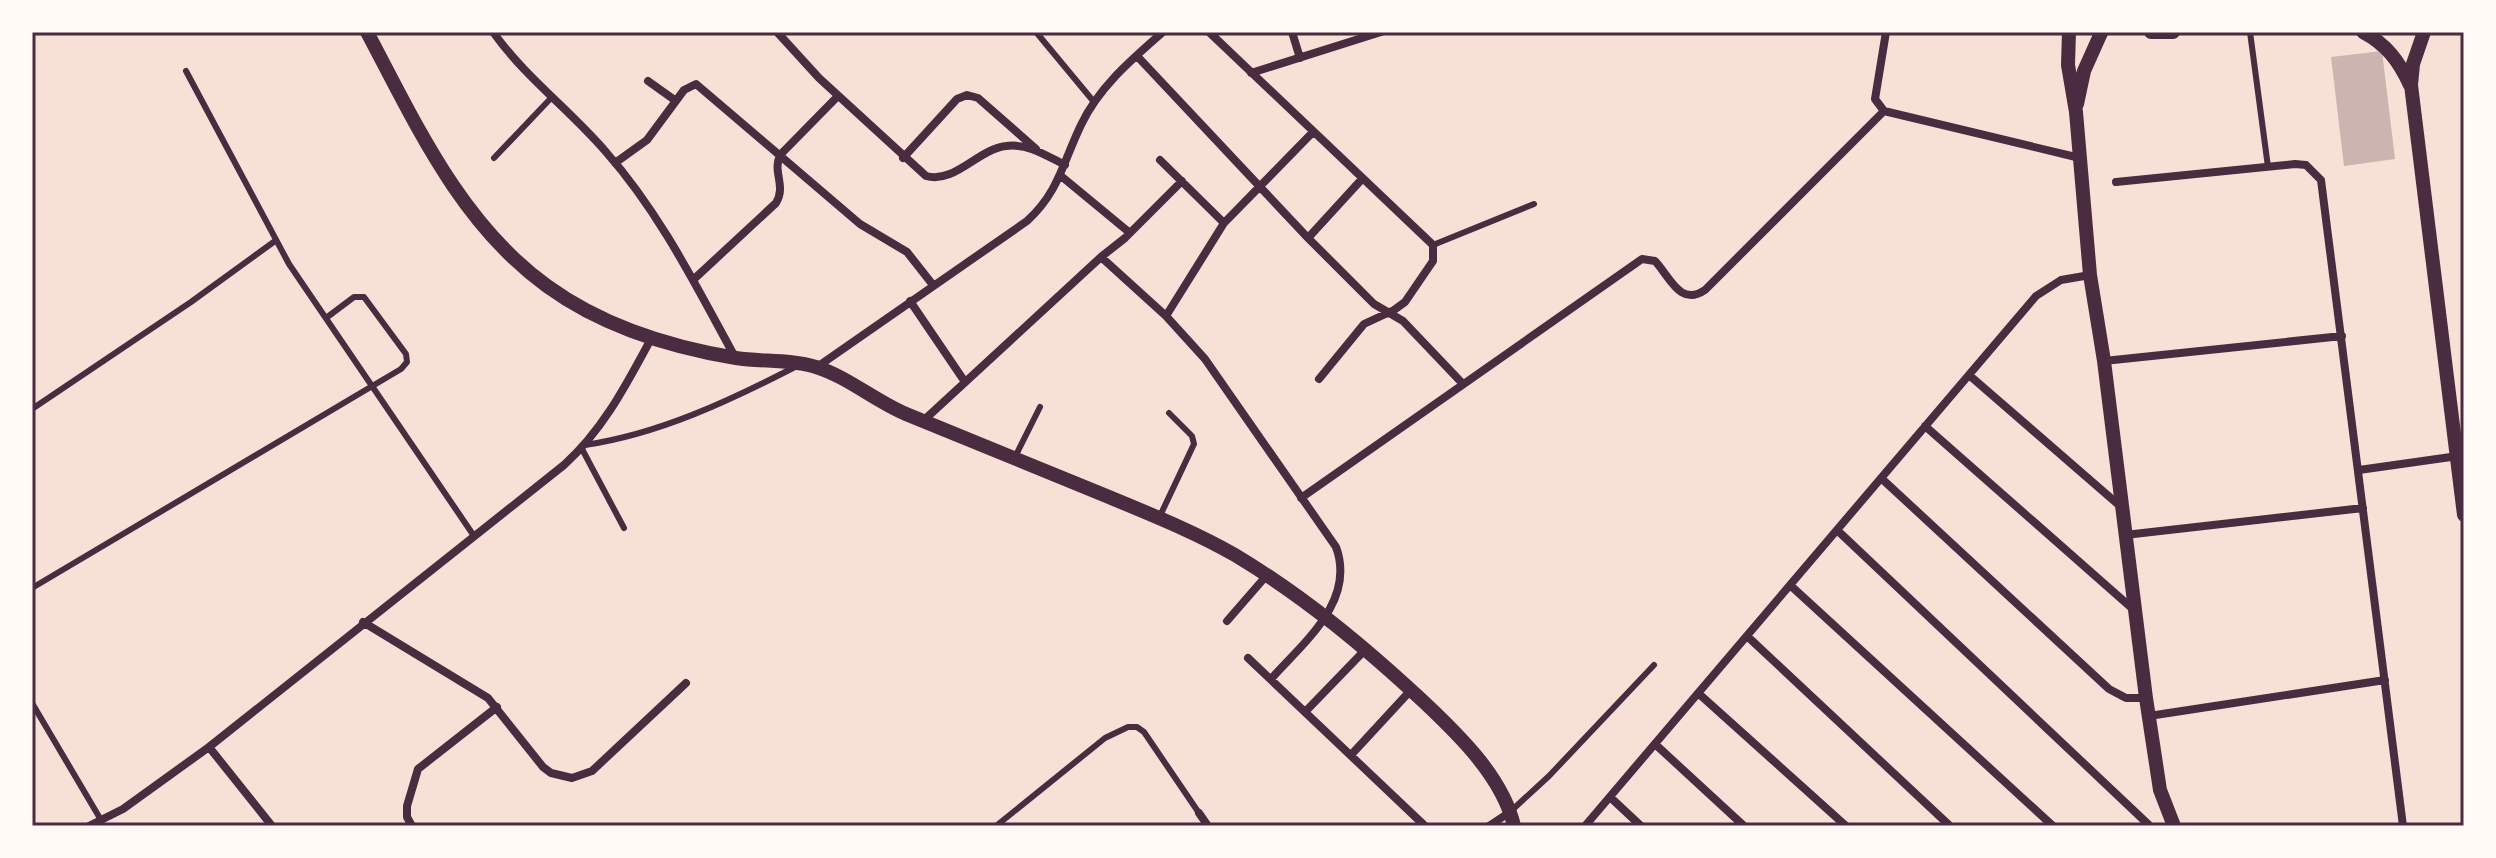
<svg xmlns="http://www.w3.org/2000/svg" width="2496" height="858" font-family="'Fira Sans Condensed',sans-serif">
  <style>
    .building { fill: #ccb4b1 }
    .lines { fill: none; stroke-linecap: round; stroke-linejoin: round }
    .service { stroke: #4a2c40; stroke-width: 6 }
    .minor { stroke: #4a2c40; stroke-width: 8 }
    .tertiary { stroke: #4a2c40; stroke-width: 14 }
    .neatline { fill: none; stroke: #4a2c40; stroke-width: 3 }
  </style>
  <rect width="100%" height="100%" fill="#f7e1d7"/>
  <path class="building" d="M 2382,51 L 2395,159 L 2344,166 L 2331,57 Z"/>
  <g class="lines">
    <path class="service" d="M 1036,32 L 1094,102
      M 2250,32 L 2268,167
      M 186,71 L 289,264 L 474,536
      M 494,158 L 552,97
      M 1433,245 L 1534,204
      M 32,409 L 191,302 L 275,241
      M 585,445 C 659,434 729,401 795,367
      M 582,449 L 624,528
      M 1015,457 L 1040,407
      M 1159,518 L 1194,444 L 1192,436 L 1169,413
      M 32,588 L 401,369 L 407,362 L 406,354 L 364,297 L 354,297 L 326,318
      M 32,703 L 101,820
      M 1511,811 L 1549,776 L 1654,665
      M 996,826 L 1105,738 L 1128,727 L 1137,727 L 1144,732 L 1199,813"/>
    <path class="minor" d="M 493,32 C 525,77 570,110 606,152 C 660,213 696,286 735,357
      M 777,32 L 819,78 L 926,176 C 955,184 978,149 1006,146 C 1028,143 1047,156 1065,165
      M 1209,32 L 1433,245 L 1433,261 L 1405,302 L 1394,310 L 1364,324 L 1319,379
      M 1292,32 L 1300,58
      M 1137,56 L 1308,238 L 1374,304 L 1403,321 L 1463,384
      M 1251,73 L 1381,32
      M 648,81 L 676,101
      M 1884,111 L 2080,158
      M 1884,111 L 1875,99 L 1886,32
      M 903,158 L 957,99 L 967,95 L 978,98 L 1036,149
      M 1160,160 L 1224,223
      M 615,163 L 647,140 L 684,90 L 696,84 L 860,224 L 907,252 L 933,285
      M 1061,176 L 1130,233
      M 2116,182 L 2295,164 L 2306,165 L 2321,180 L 2403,826
      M 1308,238 L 1362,179
      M 1101,257 L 1166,316 L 1205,359 L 1336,547 C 1356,601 1304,642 1271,679
      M 693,280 L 776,203 C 787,185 771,171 781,154 L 838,96
      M 910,301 L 965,382
      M 1166,316 L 1224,223 L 1313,132
      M 2104,361 L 2342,336
      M 817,367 L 1027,221 C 1059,192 1063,162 1081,125 C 1099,87 1132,59 1163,32
      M 1969,375 L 2120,506
      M 923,421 L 1101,257 L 1125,238 L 1182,181
      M 1925,426 L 2134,610
      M 2359,470 L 2458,456
      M 1881,478 L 2109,689 L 2126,698 L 2146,698
      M 1301,498 L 1642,259 L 1655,261 C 1670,277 1680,307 1705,290 L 1884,111
      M 1837,530 L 2150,826
      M 2125,535 L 2363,508
      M 1790,585 L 2053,826
      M 1227,621 L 1267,575
      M 363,622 L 488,698 L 543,767 L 551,773 L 572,778 L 592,771 L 686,683
      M 1747,636 L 1950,826
      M 1248,658 L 1425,826
      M 1698,693 L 1846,826
      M 1305,712 L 1365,650
      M 2149,716 L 2385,680
      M 1655,744 L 1744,826
      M 209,747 L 272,826
      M 1351,755 L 1411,690
      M 1610,797 L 1641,826
      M 1199,813 L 1208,826
      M 89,826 L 123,809 L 209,747 L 564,465 C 604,429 627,383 652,337
      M 412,826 L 407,817 L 407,806 L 418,769 L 497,707
      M 1489,826 L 1510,812
      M 1585,826 L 2036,296 L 2061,280 L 2090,275"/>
    <path class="tertiary" d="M 367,32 C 416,124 460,223 547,286 C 602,326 669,347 736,358 C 762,362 790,359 816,367 C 848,377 875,401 906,414 C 974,442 1042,469 1109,497 C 1152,515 1195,532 1235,555 C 1305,597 1366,648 1425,703 C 1460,736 1503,778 1514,826
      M 2069,32 L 2068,65 L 2076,112 L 2090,275 L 2104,361 L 2146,698 L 2160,790 L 2174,826
      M 2151,32 L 2173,32
      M 2363,32 C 2386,44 2399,61 2410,85
      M 2424,32 L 2413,64 L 2411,85 L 2464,515
      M 2077,104 L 2084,71 L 2101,33"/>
  </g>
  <rect width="2496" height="858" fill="none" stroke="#fffaf5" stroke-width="68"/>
  <rect x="34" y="34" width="2428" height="790" class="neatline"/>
</svg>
